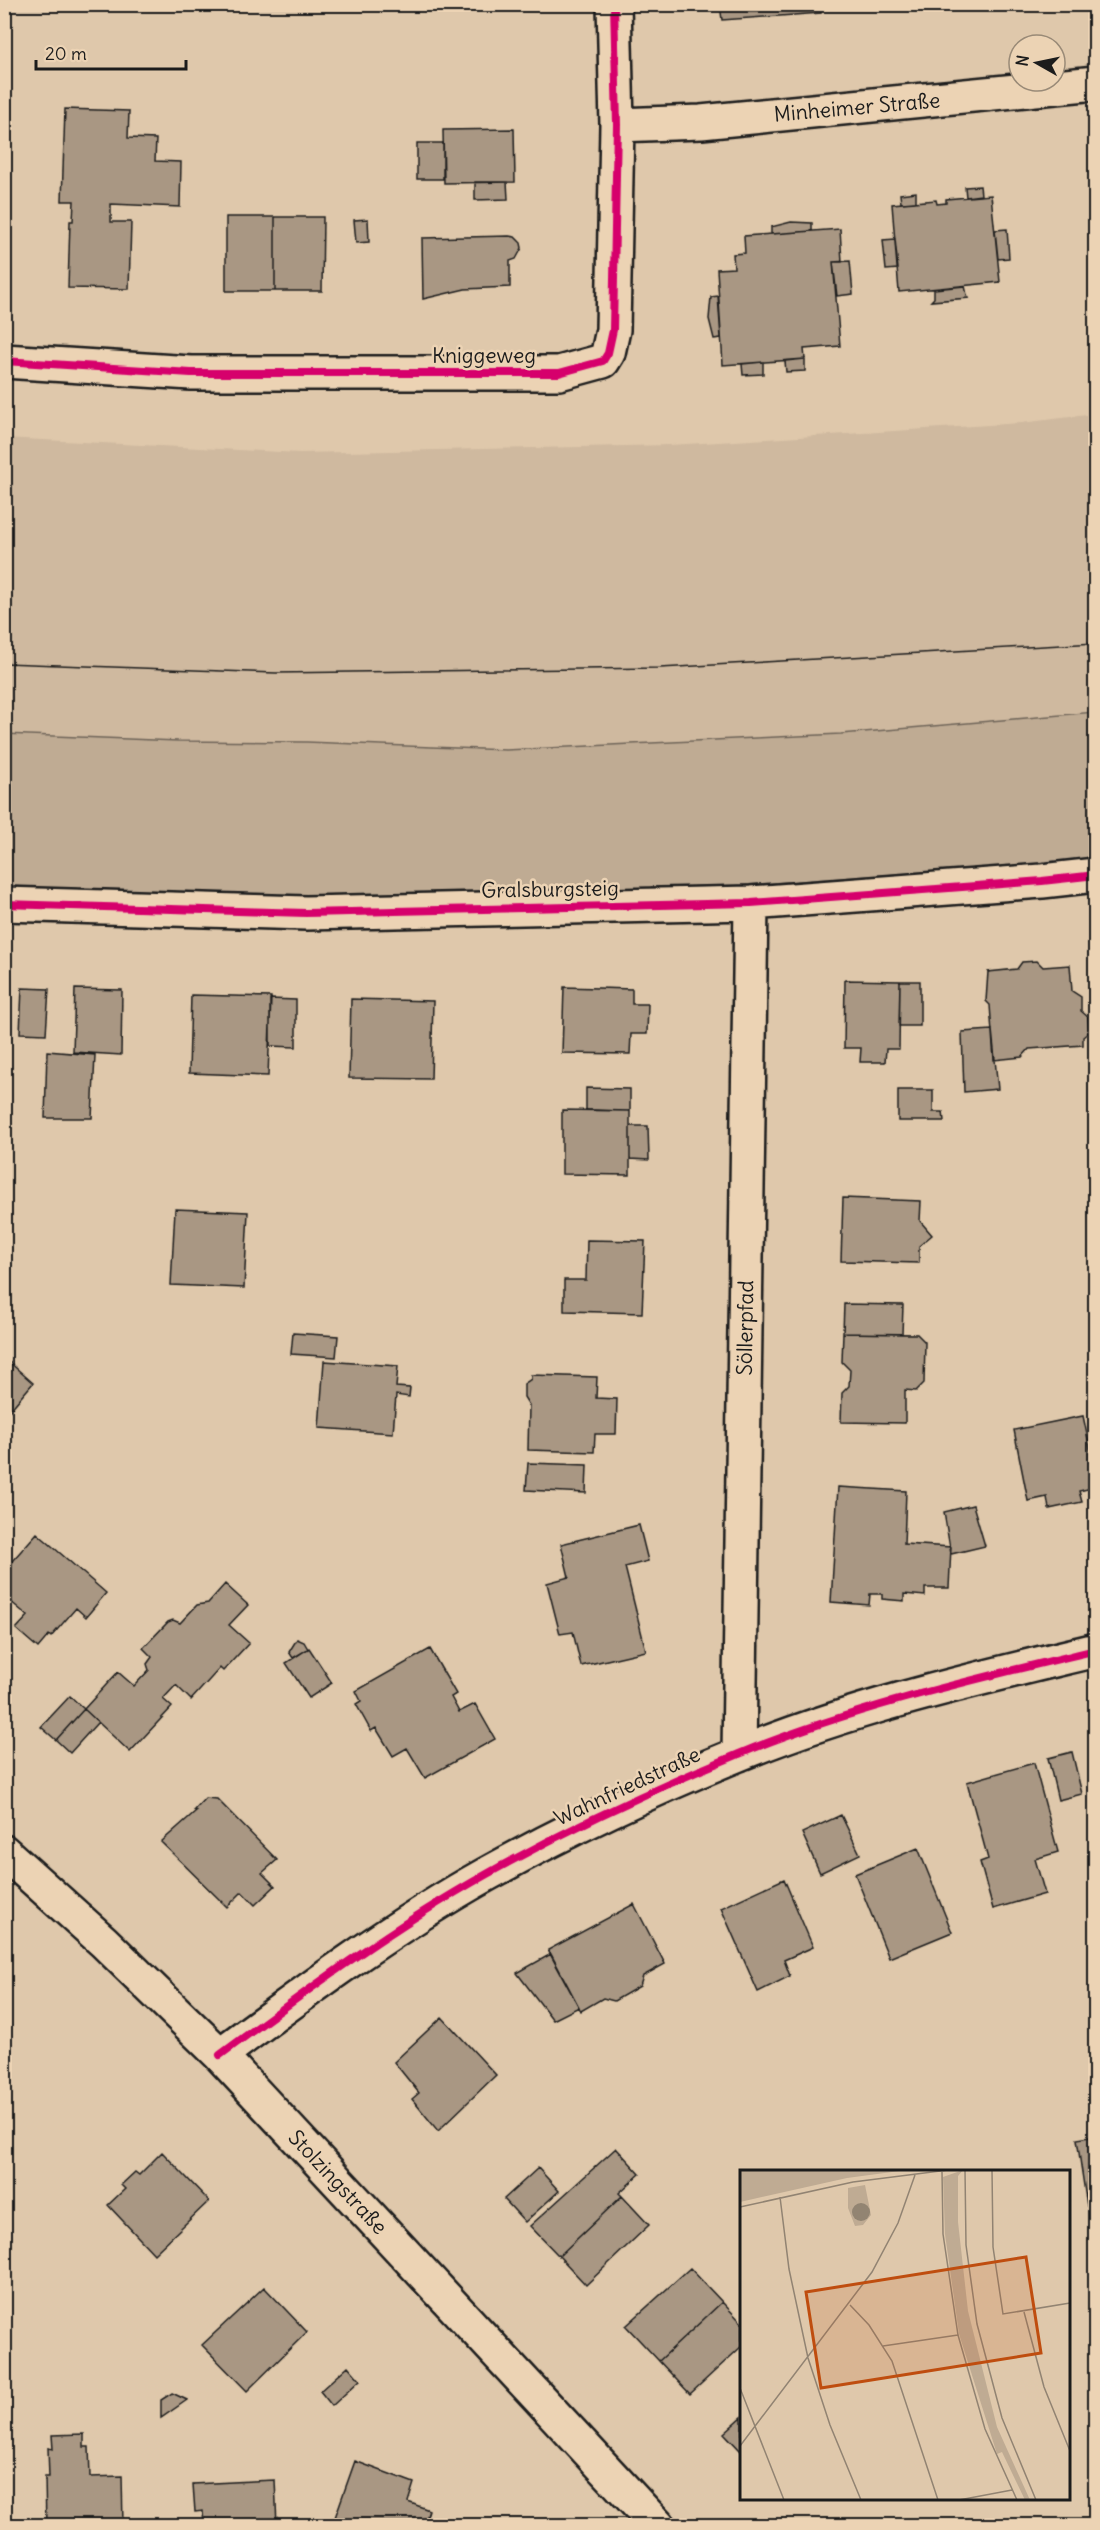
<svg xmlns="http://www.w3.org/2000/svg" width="1100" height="2530" font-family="Delius,sans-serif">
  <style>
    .built { fill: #cfb99f }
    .green { fill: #bfab93; stroke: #6e6458; stroke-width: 1.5 }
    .building { fill: #a99783; stroke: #1c1c1c; stroke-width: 1.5 }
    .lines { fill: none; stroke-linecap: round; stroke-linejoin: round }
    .minor-casing { stroke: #1c1c1c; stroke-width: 38 }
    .minor { stroke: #ecd3b4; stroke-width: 33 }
    .tram { stroke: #1c1c1c; stroke-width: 1.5 }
    .cycleway-casing { stroke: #ecd3b4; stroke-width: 11 }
    .cycleway { stroke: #d6006c; stroke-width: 8 }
    .labels { text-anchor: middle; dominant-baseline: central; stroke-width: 5; stroke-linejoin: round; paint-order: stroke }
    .street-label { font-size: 21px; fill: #1c1c1c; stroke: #ecd3b4 }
    .inset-road { fill: none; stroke: #918372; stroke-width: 1.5 }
    .view { fill: #bf4d0f; fill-opacity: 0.15; stroke: #bf4d0f; stroke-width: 3 }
    .inset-edge { fill: none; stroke: #1c1c1c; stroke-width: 3 }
  </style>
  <rect width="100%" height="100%" fill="#dfc8ab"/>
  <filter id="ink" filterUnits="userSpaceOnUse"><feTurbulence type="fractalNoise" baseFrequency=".0167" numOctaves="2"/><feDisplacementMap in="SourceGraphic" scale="12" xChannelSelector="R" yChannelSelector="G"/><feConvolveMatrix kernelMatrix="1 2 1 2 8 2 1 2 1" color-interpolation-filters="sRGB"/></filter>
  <g filter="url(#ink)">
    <path class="built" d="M 1095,414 L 1095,800 L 5,830 L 4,438 L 300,453 L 670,445 L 1021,423 Z"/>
    <path class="green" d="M 1095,712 L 1095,860 L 745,885 L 308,898 L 5,890 L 4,734 L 178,741 L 307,742 L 506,750 L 841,734 Z"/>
    <path class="building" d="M 720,4 L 820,4 L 821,13 L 722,20 Z
      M 65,109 L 129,111 L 128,138 L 156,139 L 155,161 L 181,162 L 180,207 L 111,204 L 111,222 L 131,222 L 129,289 L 68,288 L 70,221 L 73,221 L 74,201 L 62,201 Z
      M 514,129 L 515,182 L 444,183 L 443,130 Z
      M 417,143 L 443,143 L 443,179 L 417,179 Z
      M 475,182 L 507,182 L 508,199 L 475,200 Z
      M 980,186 L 981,195 L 966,197 L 965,187 Z
      M 916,192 L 916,202 L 901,203 L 900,194 Z
      M 991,195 L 1000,282 L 899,292 L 892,204 L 936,200 L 937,204 L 946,203 L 946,199 Z
      M 226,217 L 275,217 L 275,291 L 226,291 Z
      M 275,217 L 323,217 L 322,291 L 275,291 Z
      M 368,219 L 369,242 L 356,243 L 354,220 Z
      M 791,222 L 812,223 L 812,231 L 771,234 L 771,227 Z
      M 840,229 L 842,262 L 833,262 L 840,346 L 804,349 L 805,359 L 723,365 L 717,269 L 734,268 L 733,254 L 745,253 L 744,236 Z
      M 1007,229 L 1009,258 L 998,259 L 995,230 Z
      M 509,236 L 515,237 L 521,243 L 522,248 L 516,259 L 510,261 L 510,287 L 465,289 L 423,299 L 422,238 Z
      M 895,239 L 898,269 L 886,270 L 883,240 Z
      M 850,261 L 853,294 L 837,296 L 833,262 Z
      M 965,286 L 967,295 L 969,298 L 931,301 L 934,298 L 934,289 Z
      M 718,296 L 721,338 L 714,339 L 709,319 L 711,297 Z
      M 805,359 L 805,371 L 786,372 L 785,361 Z
      M 763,362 L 763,374 L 743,375 L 742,364 Z
      M 1037,961 L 1043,967 L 1070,965 L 1072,991 L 1081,997 L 1081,1011 L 1088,1017 L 1089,1032 L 1083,1037 L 1083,1045 L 1029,1049 L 1022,1057 L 994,1060 L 990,1005 L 986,1001 L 988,972 L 1017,969 L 1022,962 Z
      M 845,980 L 900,981 L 899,1049 L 886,1049 L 885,1062 L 860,1062 L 861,1048 L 844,1048 Z
      M 900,981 L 920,981 L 920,1026 L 899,1026 Z
      M 564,987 L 632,989 L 632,1004 L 648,1004 L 647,1034 L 631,1034 L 630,1054 L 562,1053 Z
      M 22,988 L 49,989 L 46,1034 L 20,1033 Z
      M 75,989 L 122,990 L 121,1055 L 73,1052 Z
      M 191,995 L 271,997 L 268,1076 L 189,1073 Z
      M 270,999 L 296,1000 L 296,1047 L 270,1046 Z
      M 351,999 L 433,1001 L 431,1079 L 349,1078 Z
      M 992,1030 L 998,1089 L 964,1092 L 962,1032 Z
      M 47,1051 L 95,1055 L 92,1118 L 45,1118 Z
      M 586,1088 L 630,1089 L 630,1111 L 586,1110 Z
      M 898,1090 L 933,1090 L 933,1112 L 943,1112 L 944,1121 L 898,1121 Z
      M 562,1110 L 630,1111 L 630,1175 L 562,1174 Z
      M 630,1126 L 648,1126 L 649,1160 L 630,1159 Z
      M 843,1198 L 921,1201 L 920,1221 L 932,1235 L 919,1246 L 919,1263 L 841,1261 Z
      M 175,1209 L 248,1212 L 244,1288 L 171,1285 Z
      M 587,1240 L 645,1241 L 642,1313 L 564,1311 L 564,1280 L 586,1280 Z
      M 844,1304 L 903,1305 L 902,1334 L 843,1333 Z
      M 293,1333 L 338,1336 L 336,1357 L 291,1354 Z
      M 843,1333 L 917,1334 L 925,1342 L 924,1383 L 916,1391 L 905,1390 L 905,1423 L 841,1422 L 842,1393 L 849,1386 L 850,1370 L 842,1362 Z
      M 8,1361 L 33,1383 L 4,1417 L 4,1365 Z
      M 324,1361 L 398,1366 L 396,1387 L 410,1388 L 409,1397 L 396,1395 L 393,1433 L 319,1428 Z
      M 531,1375 L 597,1377 L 596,1398 L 617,1399 L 616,1434 L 595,1434 L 594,1452 L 528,1450 L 529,1405 L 524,1397 L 524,1384 L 531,1379 Z
      M 1083,1416 L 1096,1476 L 1096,1487 L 1079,1491 L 1082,1502 L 1049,1509 L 1047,1497 L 1028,1501 L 1014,1430 Z
      M 528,1463 L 587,1465 L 586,1493 L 526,1490 Z
      M 838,1487 L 906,1491 L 904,1544 L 951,1547 L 949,1588 L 925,1588 L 925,1596 L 904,1594 L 904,1601 L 882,1599 L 882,1594 L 870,1594 L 869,1605 L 831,1602 Z
      M 973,1505 L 985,1546 L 951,1554 L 944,1512 Z
      M 639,1525 L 648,1561 L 625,1567 L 646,1651 L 581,1666 L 573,1632 L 560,1634 L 547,1583 L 569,1577 L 561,1544 Z
      M 37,1533 L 106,1593 L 86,1617 L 76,1608 L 51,1637 L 49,1635 L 38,1648 L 16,1629 L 28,1616 L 4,1596 L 4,1570 Z
      M 225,1584 L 248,1605 L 229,1625 L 249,1643 L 223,1671 L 220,1668 L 191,1700 L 176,1685 L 163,1699 L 172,1707 L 130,1752 L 84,1709 L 118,1672 L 134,1686 L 149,1670 L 147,1664 L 152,1657 L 143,1648 L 168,1622 L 173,1620 L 180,1623 L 197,1605 L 208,1603 Z
      M 297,1639 L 304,1642 L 308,1649 L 293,1658 L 289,1652 Z
      M 309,1648 L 332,1683 L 309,1698 L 286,1663 Z
      M 430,1649 L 456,1694 L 451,1697 L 459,1712 L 475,1704 L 495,1739 L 425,1778 L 407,1748 L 393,1756 L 376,1728 L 371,1731 L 356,1704 L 361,1701 L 356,1691 Z
      M 70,1696 L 84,1709 L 56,1740 L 41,1727 Z
      M 84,1709 L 98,1722 L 70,1753 L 56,1740 Z
      M 1072,1752 L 1082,1794 L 1058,1800 L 1048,1758 Z
      M 1034,1763 L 1058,1852 L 1035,1859 L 1045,1894 L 993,1909 L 980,1862 L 988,1859 L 967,1782 Z
      M 205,1798 L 217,1799 L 277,1860 L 262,1873 L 275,1886 L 255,1905 L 242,1892 L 227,1907 L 161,1842 L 196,1811 L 194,1810 Z
      M 841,1815 L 860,1854 L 820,1873 L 802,1833 Z
      M 918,1848 L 952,1932 L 889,1958 L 855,1874 Z
      M 784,1879 L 813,1947 L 784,1960 L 790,1976 L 758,1992 L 721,1908 Z
      M 634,1904 L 665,1964 L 643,1976 L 640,1986 L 614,2001 L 603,1998 L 581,2011 L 548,1950 Z
      M 551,1954 L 579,2007 L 553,2020 L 517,1973 Z
      M 442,2017 L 496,2075 L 438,2131 L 412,2099 L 419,2093 L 394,2062 Z
      M 1096,2136 L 1096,2204 L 1087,2206 L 1077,2139 Z
      M 616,2148 L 640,2174 L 619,2193 L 622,2196 L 559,2256 L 530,2226 Z
      M 162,2152 L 209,2201 L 154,2254 L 108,2205 L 125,2189 L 121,2185 L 135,2172 L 139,2175 Z
      M 538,2168 L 559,2191 L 525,2222 L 504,2199 Z
      M 622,2196 L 649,2225 L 586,2285 L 559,2256 Z
      M 690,2268 L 722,2302 L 659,2361 L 626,2326 Z
      M 264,2287 L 307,2332 L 247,2391 L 202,2345 Z
      M 722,2302 L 742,2323 L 742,2346 L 690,2394 L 659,2361 Z
      M 348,2366 L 360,2380 L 332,2406 L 320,2391 Z
      M 172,2393 L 187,2400 L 161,2418 L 161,2400 Z
      M 742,2417 L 742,2452 L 724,2433 Z
      M 84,2434 L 84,2447 L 89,2447 L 90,2477 L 122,2476 L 123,2526 L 46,2526 L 45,2477 L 49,2477 L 48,2448 L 53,2449 L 52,2435 Z
      M 355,2461 L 414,2483 L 408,2502 L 429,2510 L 424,2526 L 332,2526 Z
      M 275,2480 L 277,2526 L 204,2526 L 203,2511 L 195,2512 L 193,2484 Z"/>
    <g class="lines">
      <g class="minor-casing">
        <path id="minor" d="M 617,125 L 701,122 L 1096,83
          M 4,361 L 191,373 L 559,373 L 603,361 L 608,353 L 613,330 L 617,125 L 614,4
          M 4,904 L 306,913 L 751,903 L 1042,881 L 1096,875
          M 739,1754 L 751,903
          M 4,1852 L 104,1942 L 220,2055 L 658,2526
          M 220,2055 C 306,1991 394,1926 487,1874 C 568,1829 653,1789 739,1754 C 853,1707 976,1679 1096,1650"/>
      </g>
      <use href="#minor" class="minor"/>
      <path class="tram" d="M 4,663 L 276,673 L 660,668 L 1096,643"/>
      <g class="cycleway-casing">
        <path id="cycleway" d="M 4,361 L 191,373 L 559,373 L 603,361 L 608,353 L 613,330 L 617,125 L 614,4
          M 4,904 L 306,913 L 751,903 L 1042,881 L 1096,875
          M 220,2055 C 306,1991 394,1926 487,1874 C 568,1829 653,1789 739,1754 C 853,1707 976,1679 1096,1650"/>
      </g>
      <use href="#cycleway" class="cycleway"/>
    </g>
  </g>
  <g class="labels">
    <g class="street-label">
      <text transform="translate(857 107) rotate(-5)">Minheimer Straße</text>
      <text x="484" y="355">Kniggeweg</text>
      <text transform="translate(550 889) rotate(-1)">Gralsburgsteig</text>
      <text transform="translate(745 1328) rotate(-89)">Söllerpfad</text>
      <text transform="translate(627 1786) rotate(-25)">Wahnfriedstraße</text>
      <text transform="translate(338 2182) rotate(47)">Stolzingstraße</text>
    </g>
  </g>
  <g transform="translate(740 2170)">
    <rect width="330" height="330" fill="#dfc8ab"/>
    <path d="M 0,0 L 167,0 L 107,8 L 0,32 ZM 223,0 L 218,6 L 218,52 L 228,141 L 257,257 L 290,330 L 285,330 L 262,282 L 257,284 L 219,164 L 205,64 L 203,7 ZM 125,15 L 131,45 L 123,55 L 115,56 L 108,38 L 108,18 Z" fill="#bfab93"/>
    <path d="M112 42a9 9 0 1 1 18 0a9 9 0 1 1-18 0Z" fill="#928472"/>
    <path class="inset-road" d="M 225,0 L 226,75 L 237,154 L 262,248 L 296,330M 252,0 L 253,77 L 263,144 L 330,133M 202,2 L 203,64 L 218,165 L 245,259 L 277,330M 40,27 L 49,99 L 68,188 L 90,255 L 121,330M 0,37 L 113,12 L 208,0M 110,135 L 129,155 L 152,191 L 198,330M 284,142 L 304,217 L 330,281M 143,176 L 218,165M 0,218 L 44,330M 0,276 L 132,102 L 158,53 L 175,5M 219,330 L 272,320"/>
    <path class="view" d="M 286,87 L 301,183 L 81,218 L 66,122 Z"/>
    <rect width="330" height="330" class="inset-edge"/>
  </g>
  <rect width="1100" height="2530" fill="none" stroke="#ecd3b4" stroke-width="24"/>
  <rect x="12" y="12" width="1076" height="2506" fill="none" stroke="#1c1c1c" stroke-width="2" filter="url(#ink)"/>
  <g transform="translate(1037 63) rotate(279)"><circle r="28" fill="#ecd3b4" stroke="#998a77" stroke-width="1.5"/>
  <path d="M0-4.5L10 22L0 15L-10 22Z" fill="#1c1c1c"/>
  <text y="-9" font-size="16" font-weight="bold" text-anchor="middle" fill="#1c1c1c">N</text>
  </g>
  <path d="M36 60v9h150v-9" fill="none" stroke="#1c1c1c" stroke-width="3"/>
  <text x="45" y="60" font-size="18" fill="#1c1c1c" stroke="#ecd3b4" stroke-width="4.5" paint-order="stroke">20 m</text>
</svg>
